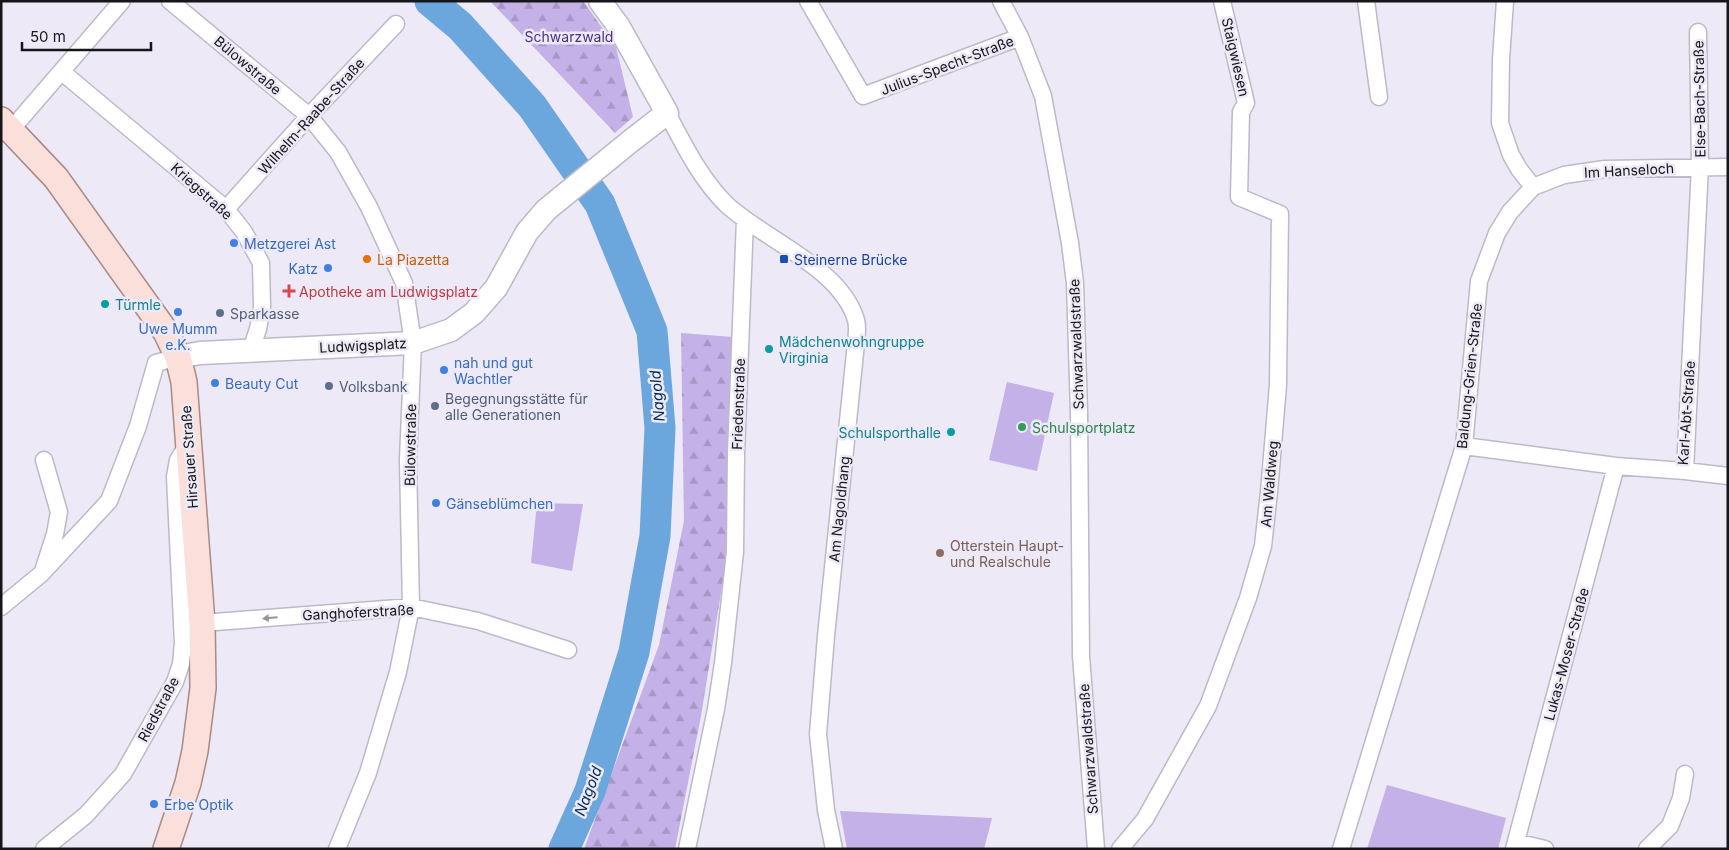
<svg xmlns="http://www.w3.org/2000/svg" width="1729" height="850" font-family="Inter,sans-serif">
  <style>
    .green { fill: #c4b1e7 }
    .forest { fill: url(#forest-firs) }
    .lines { fill: none; stroke-linecap: round; stroke-linejoin: round }
    .river { stroke: #6ba7dc; stroke-width: 31 }
    .street-casing { stroke: #bdb9c6; stroke-width: 19 }
    .secondary-casing { stroke: #bdb9c6; stroke-width: 25 }
    .primary-casing { stroke: #a88a87; stroke-width: 28 }
    .street { stroke: #fff; stroke-width: 16 }
    .secondary { stroke: #fff; stroke-width: 22 }
    .primary { stroke: #fadfda; stroke-width: 25 }
    .oneway { fill: #969698 }
    .shop-dot { fill: #3f7fe0; stroke: #ede9f6; stroke-width: 2 }
    .food-dot { fill: #e8710a; stroke: #ede9f6; stroke-width: 2 }
    .transit-dot { fill: #1a4fb4; stroke: #ede9f6; stroke-width: 2 }
    .health-dot { fill: #e0444e; stroke: #ede9f6; stroke-width: 2 }
    .culture-dot { fill: #0f9aa8; stroke: #ede9f6; stroke-width: 2 }
    .service-dot { fill: #5c6f8a; stroke: #ede9f6; stroke-width: 2 }
    .leisure-dot { fill: #2e9e5b; stroke: #ede9f6; stroke-width: 2 }
    .education-dot { fill: #8d6e63; stroke: #ede9f6; stroke-width: 2 }
    .labels { text-anchor: middle; dominant-baseline: central; stroke-width: 5; stroke-linejoin: round; paint-order: stroke }
    .park-label { font-size: 14px; fill: #502e7e; stroke: #ede9f6 }
    .street-label { font-size: 14px; fill: #161519; stroke: #ede9f6 }
    .shop-label { font-size: 14px; fill: #366cbe; stroke: #ede9f6; text-anchor: start }
    .food-label { font-size: 14px; fill: #c56008; stroke: #ede9f6; text-anchor: start }
    .transit-label { font-size: 14px; fill: #164399; stroke: #ede9f6; text-anchor: start }
    .health-label { font-size: 14px; fill: #be3a42; stroke: #ede9f6; text-anchor: start }
    .culture-label { font-size: 14px; fill: #0d838f; stroke: #ede9f6; text-anchor: start }
    .service-label { font-size: 14px; fill: #4e5e75; stroke: #ede9f6; text-anchor: start }
    .leisure-label { font-size: 14px; fill: #27864d; stroke: #ede9f6; text-anchor: start }
    .education-label { font-size: 14px; fill: #785e54; stroke: #ede9f6; text-anchor: start }
    .water-label { font-size: 15px; font-style: italic; fill: #002d4f; stroke: #ede9f6 }
  </style>
  <defs>
    <pattern id="forest-firs" width="22" height="20" patternUnits="userSpaceOnUse" patternTransform="scale(1.25)"><rect width="22" height="20" fill="#c4b1e7"/><path d="M5 1l3.5 6h-7zM16 11l3.5 6h-7z" fill="#a897c6"/></pattern>
  </defs>
  <rect width="100%" height="100%" fill="#ede9f6"/>
  <path class="green" d="M 1007,382 L 1054,393 L 1037,471 L 989,460 Z
    M 537,503 L 583,504 L 572,571 L 531,563 Z
    M 1387,785 L 1506,818 L 1498,849 L 1367,849 Z
    M 840,811 L 992,818 L 984,849 L 847,849 Z"/>
  <path class="forest" d="M 490,1 L 583,1 L 616,47 L 633,117 L 615,133 Z
    M 681,333 L 733,337 L 726,562 L 701,716 L 675,849 L 584,849 L 659,645 L 684,521 Z"/>
  <g class="lines">
    <path class="river" d="M 430,1 L 460,26 L 532,106 L 600,204 L 652,331 L 660,428 L 655,536 L 634,652 L 590,791 L 564,849"/>
    <g class="street-casing">
      <path id="street" d="M 170,1 L 309,116 L 338,152 L 369,207 L 404,283 L 413,343 L 408,459 L 411,607 L 398,672 L 368,773 L 337,849
        M 808,1 L 863,96 L 1020,37
        M 1001,1 L 1020,37 L 1043,96 L 1070,243 L 1075,283 L 1079,413 L 1081,656 L 1096,849
        M 1366,1 L 1379,97
        M 1505,1 L 1501,59 L 1500,123 L 1511,155 L 1519,169 L 1533,187
        M 62,72 L 226,209 L 244,232 L 261,263 L 262,307 L 258,329 L 251,350
        M 667,113 C 684,145 701,180 727,205 C 765,240 841,268 856,320 C 858,327 857,335 856,343 L 826,636 L 818,734 L 826,810 L 834,849
        M 10,131 L 122,1
        M 226,209 L 309,116 L 396,24
        M 1464,446 L 1616,466 L 1685,471 L 1700,166 L 1698,32
        M 1685,471 L 1728,476
        M 44,568 L 55,534 L 59,512 L 44,460
        M 1,607 L 41,574 L 109,501 L 138,426 L 156,363 L 178,357
        M 202,623 L 411,607 L 478,621 L 568,650
        M 1516,842 L 1545,849
        M 44,849 L 86,815 L 123,774 L 175,682 L 181,664 L 183,643 L 175,477 L 178,460 L 188,444
        M 687,849 L 716,709 L 723,663 L 735,552 L 736,454 L 745,219
        M 1120,849 L 1145,819 L 1208,706 L 1248,598 L 1263,546 L 1269,492 L 1278,385 L 1280,214 L 1239,197 L 1241,112 L 1246,103 L 1222,1
        M 1341,849 L 1464,446 L 1479,281 L 1497,233 L 1510,212 L 1533,187 L 1564,175 L 1605,169 L 1728,167
        M 1514,849 L 1616,466
        M 1647,849 L 1670,826 L 1681,798 L 1685,774"/>
    </g>
    <g class="secondary-casing">
      <path id="secondary" d="M 178,357 L 200,353 L 413,343 L 451,330 L 474,313 L 496,288 L 527,232 L 546,210 L 632,140 L 667,113 L 619,27 L 600,1"/>
    </g>
    <g class="primary-casing">
      <path id="primary" d="M 1,120 L 56,178 L 166,332 L 178,357 L 184,382 L 202,623 L 203,688 L 195,751 L 188,783 L 166,849"/>
    </g>
    <use href="#street" class="street"/>
    <use href="#secondary" class="secondary"/>
    <use href="#primary" class="primary"/>
  </g>
  <defs><path id="oneway-solid" d="M-6-.8H1V-3.2L6.5 0L1 3.2V.8H-6Z" transform="scale(1.25)"/></defs>
  <use class="oneway" href="#oneway-solid" transform="translate(270 618) rotate(175)"/>
  <g class="shop-dot">
    <circle cx="234" cy="243" r="5"/>
    <circle cx="328" cy="268" r="5"/>
    <circle cx="178" cy="312" r="5"/>
    <circle cx="444" cy="370" r="5"/>
    <circle cx="215" cy="383" r="5"/>
    <circle cx="436" cy="503" r="5"/>
    <circle cx="154" cy="804" r="5"/>
  </g>
  <circle class="food-dot" cx="367" cy="259" r="5"/>
  <rect class="transit-dot" x="779" y="254" width="10" height="10" rx="2.5"/>
  <path class="health-dot" d="M286.5 283.5h5v5h5v5h-5v5h-5v-5h-5v-5h5z"/>
  <g class="culture-dot">
    <circle cx="105" cy="304" r="5"/>
    <circle cx="769" cy="349" r="5"/>
    <circle cx="951" cy="432" r="5"/>
  </g>
  <g class="service-dot">
    <circle cx="220" cy="313" r="5"/>
    <circle cx="329" cy="386" r="5"/>
    <circle cx="435" cy="406" r="5"/>
  </g>
  <circle class="leisure-dot" cx="1022" cy="427" r="5"/>
  <circle class="education-dot" cx="940" cy="553" r="5"/>
  <g class="labels">
    <g class="park-label">
      <text x="569" y="36">Schwarzwald</text>
    </g>
    <g class="street-label">
      <text transform="translate(1236 57) rotate(77)">Staigwiesen</text>
      <text transform="translate(248 65) rotate(40)">Bülowstraße</text>
      <text transform="translate(947 65) rotate(-21)">Julius-Specht-Straße</text>
      <text transform="translate(1699 99) rotate(-91)">Else-Bach-Straße</text>
      <text transform="translate(311 116) rotate(-48)">Wilhelm-Raabe-Straße</text>
      <text transform="translate(1629 170) rotate(-3)">Im Hanseloch</text>
      <text transform="translate(202 191) rotate(42)">Kriegstraße</text>
      <text transform="translate(1076 344) rotate(-92)">Schwarzwaldstraße</text>
      <text transform="translate(363 345) rotate(-3)">Ludwigsplatz</text>
      <text transform="translate(1469 376) rotate(-84)">Baldung-Grien-Straße</text>
      <text transform="translate(738 404) rotate(-88)">Friedenstraße</text>
      <text transform="translate(1686 413) rotate(-86)">Karl-Abt-Straße</text>
      <text transform="translate(410 445) rotate(-89)">Bülowstraße</text>
      <text transform="translate(189 457) rotate(-94)">Hirsauer Straße</text>
      <text transform="translate(1269 484) rotate(-85)">Am Waldweg</text>
      <text transform="translate(839 509) rotate(-84)">Am Nagoldhang</text>
      <text transform="translate(358 612) rotate(-3)">Ganghoferstraße</text>
      <text transform="translate(1566 654) rotate(-75)">Lukas-Moser-Straße</text>
      <text transform="translate(158 709) rotate(-62)">Riedstraße</text>
      <text transform="translate(1088 749) rotate(-94)">Schwarzwaldstraße</text>
    </g>
    <g class="shop-label">
      <text x="244" y="243">Metzgerei Ast</text>
      <text x="318" y="268" text-anchor="end">Katz</text>
      <text x="178" y="328" text-anchor="middle">Uwe Mumm<tspan x="178" dy="16">e.K.</tspan></text>
      <text x="454" y="362">nah und gut<tspan x="454" dy="16">Wachtler</tspan></text>
      <text x="225" y="383">Beauty Cut</text>
      <text x="446" y="503">Gänseblümchen</text>
      <text x="164" y="804">Erbe Optik</text>
    </g>
    <g class="food-label">
      <text x="377" y="259">La Piazetta</text>
    </g>
    <g class="transit-label">
      <text x="794" y="259">Steinerne Brücke</text>
    </g>
    <g class="health-label">
      <text x="299" y="291">Apotheke am Ludwigsplatz</text>
    </g>
    <g class="culture-label">
      <text x="115" y="304">Türmle</text>
      <text x="779" y="341">Mädchenwohngruppe<tspan x="779" dy="16">Virginia</tspan></text>
      <text x="941" y="432" text-anchor="end">Schulsporthalle</text>
    </g>
    <g class="service-label">
      <text x="230" y="313">Sparkasse</text>
      <text x="339" y="386">Volksbank</text>
      <text x="445" y="398">Begegnungsstätte für<tspan x="445" dy="16">alle Generationen</tspan></text>
    </g>
    <g class="leisure-label">
      <text x="1032" y="427">Schulsportplatz</text>
    </g>
    <g class="education-label">
      <text x="950" y="545">Otterstein Haupt-<tspan x="950" dy="16">und Realschule</tspan></text>
    </g>
    <g class="water-label">
      <text transform="translate(657 396) rotate(-95)">Nagold</text>
      <text transform="translate(588 791) rotate(-69)">Nagold</text>
    </g>
  </g>
  <rect width="1729" height="850" fill="none" stroke="#161519" stroke-width="5"/>
  <path d="M22 42v8h129v-8" fill="none" stroke="#161519" stroke-width="2.5"/>
  <text x="30" y="42" font-size="15" fill="#161519" stroke="#ede9f6" stroke-width="4" paint-order="stroke">50 m</text>
</svg>
